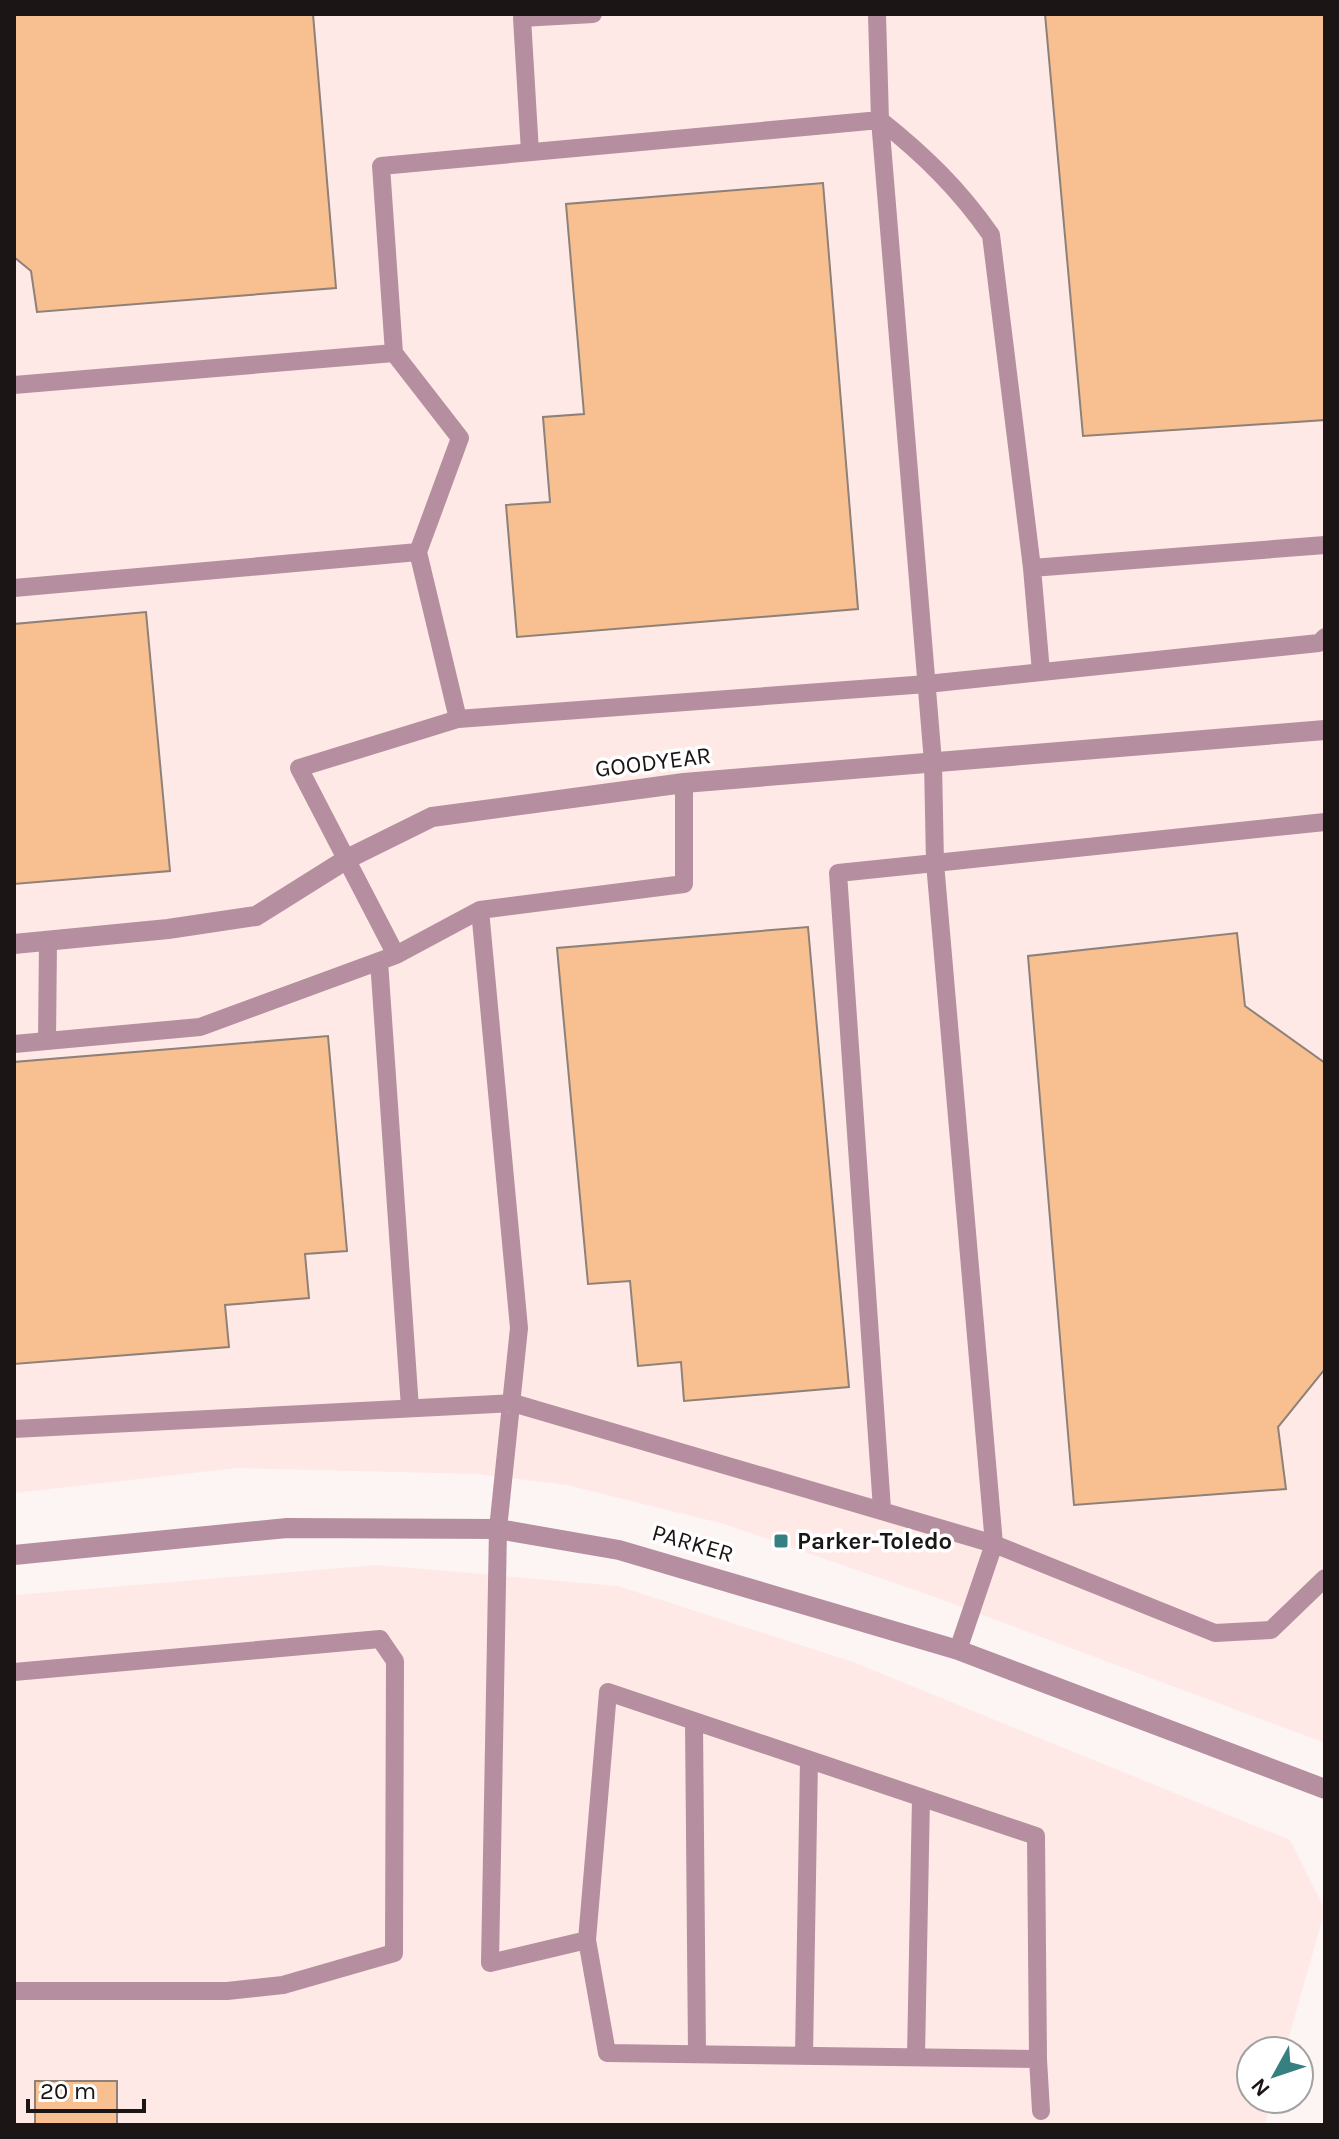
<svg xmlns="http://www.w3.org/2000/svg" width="1339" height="2139" font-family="Karla,sans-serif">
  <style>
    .built { fill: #fee9e6 }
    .building { fill: #f8bf91; stroke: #8d8178; stroke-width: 2 }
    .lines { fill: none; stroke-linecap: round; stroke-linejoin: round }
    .service { stroke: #b58f9f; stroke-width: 18 }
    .minor { stroke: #b58f9f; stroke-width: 20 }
    .tertiary { stroke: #b58f9f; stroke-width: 20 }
    .poi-dot { fill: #378082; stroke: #fff; stroke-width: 3 }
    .labels { text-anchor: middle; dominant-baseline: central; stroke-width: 7; stroke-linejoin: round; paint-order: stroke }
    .street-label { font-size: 24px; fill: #1b1515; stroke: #fff }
    .poi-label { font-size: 24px; font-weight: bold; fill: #1b1515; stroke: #fff; text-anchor: start }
  </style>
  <rect width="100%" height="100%" fill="#fdf5f4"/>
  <path class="built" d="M 14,14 L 1325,14 L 1325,1743 L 932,1596 L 724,1524 L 567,1485 L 476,1474 L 237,1468 L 14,1493 Z
    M 377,1565 L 618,1586 L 853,1662 L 1290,1840 L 1325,1910 L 1285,2051 L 1251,2051 L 1251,2099 L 1272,2099 L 1265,2125 L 14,2125 L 14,1595 Z"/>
  <path class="building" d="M 14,14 L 313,14 L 336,288 L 37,312 L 31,271 L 14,257 Z
    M 1045,14 L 1325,14 L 1325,420 L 1083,436 Z
    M 823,183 L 858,609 L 517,637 L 506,505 L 550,502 L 543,417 L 584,414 L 566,204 Z
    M 146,612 L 170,871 L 14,884 L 14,624 Z
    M 808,927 L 849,1387 L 684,1401 L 681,1362 L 638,1366 L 630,1281 L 588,1284 L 557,948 Z
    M 1237,933 L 1245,1006 L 1325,1063 L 1325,1369 L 1278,1427 L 1286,1489 L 1074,1505 L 1028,956 Z
    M 328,1036 L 347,1251 L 305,1254 L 309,1298 L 225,1305 L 229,1347 L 14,1364 L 14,1062 Z
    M 35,2081 L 117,2081 L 117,2125 L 35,2125 Z"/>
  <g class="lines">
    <path class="service" d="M 877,14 L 880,120 C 924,155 959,189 991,235 L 1032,568 L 1325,545
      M 530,152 L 522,18 L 593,14
      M 14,385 L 394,353
      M 1032,568 L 1041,672
      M 14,588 L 418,552
      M 458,719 L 927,684 L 1319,643 L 1325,637
      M 480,910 L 684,884 L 684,783
      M 396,955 L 299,768 L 458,719 L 418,552 L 460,438 L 394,353 L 381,166 L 880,120 L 933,762 L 935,863 L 1325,822
      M 379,961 L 410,1408
      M 47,1041 L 48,942
      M 14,1044 L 200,1027 L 396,955 L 480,910 L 519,1328 L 498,1529 L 490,1963 L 587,1940
      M 14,1429 L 513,1403 L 994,1544 L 935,863 L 838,873 L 882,1509
      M 958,1650 L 994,1544 L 1215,1633 L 1271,1630 L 1325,1578
      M 14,1672 L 380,1639 L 395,1661 L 394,1953 L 283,1985 L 227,1991 L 14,1991
      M 608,1692 L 1036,1836 L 1038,2059 L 607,2053 L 587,1940 Z
      M 694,1722 L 697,2054
      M 804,2055 L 809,1760
      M 916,2057 L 921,1797
      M 1038,2059 L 1041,2111"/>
    <path class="minor" d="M 14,944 L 168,929 L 256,916 L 347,859 L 432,817 L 684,783 L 1325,730"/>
    <path class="tertiary" d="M 14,1555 L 287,1528 L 498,1529 L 619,1550 L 958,1650 L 1325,1789"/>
  </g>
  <rect class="poi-dot" x="773" y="1533" width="16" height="16" rx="4"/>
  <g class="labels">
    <g class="street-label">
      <text transform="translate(653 762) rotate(-7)">GOODYEAR</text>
      <text transform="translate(693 1543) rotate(16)">PARKER</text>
    </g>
    <g class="poi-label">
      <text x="797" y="1541">Parker-Toledo</text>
    </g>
  </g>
  <rect width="1339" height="2139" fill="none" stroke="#1b1515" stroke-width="32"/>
  <g transform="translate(1275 2075) rotate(230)"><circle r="38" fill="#ffffff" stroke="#a4a1a1" stroke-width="2"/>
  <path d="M0-6L14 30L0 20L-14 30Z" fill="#378082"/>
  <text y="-12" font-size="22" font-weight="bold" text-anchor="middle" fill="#1b1515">N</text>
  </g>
  <path d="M28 2099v12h116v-12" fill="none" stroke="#1b1515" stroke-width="4"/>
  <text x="40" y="2099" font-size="24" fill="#1b1515" stroke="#ffffff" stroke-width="6" paint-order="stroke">20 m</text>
</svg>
